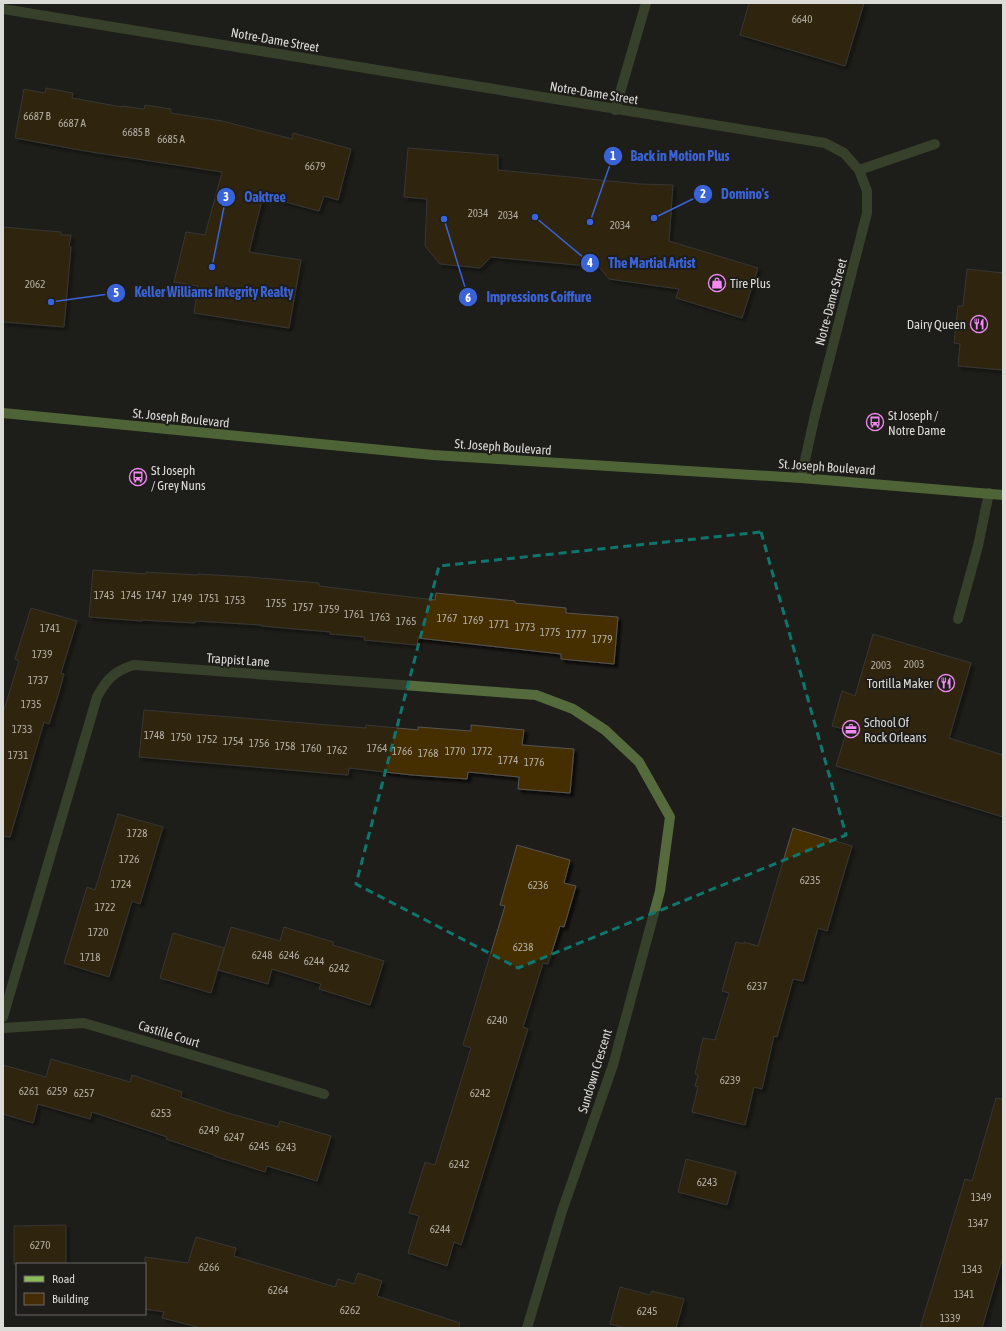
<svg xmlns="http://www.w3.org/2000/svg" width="1006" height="1331" font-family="'Asap Condensed',sans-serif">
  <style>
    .building { fill: #442d06; stroke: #585552; filter: url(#shadow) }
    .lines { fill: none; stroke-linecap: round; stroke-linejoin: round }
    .minor { stroke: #556b3e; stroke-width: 10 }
    .major { stroke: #8cbb59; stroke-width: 10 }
    .marked { fill: none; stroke: #0f766e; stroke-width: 3; stroke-dasharray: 8 5; stroke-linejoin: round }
    .labels { text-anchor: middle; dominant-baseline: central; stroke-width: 4; stroke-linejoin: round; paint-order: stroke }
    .number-label { font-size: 11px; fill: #b5b0a4 }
    .street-label { font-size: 13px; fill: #dbdbd8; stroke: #1e1d1a }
    .poi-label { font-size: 13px; fill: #dbdbd8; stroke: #1e1d1a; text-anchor: start }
    .leader { fill: none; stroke: #3a63d8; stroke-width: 1.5 }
    .callout-dot { fill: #3a63d8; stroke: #1e1d1a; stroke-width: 1.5 }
    .mark-label { font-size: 12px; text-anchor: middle; font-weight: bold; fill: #fff }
    .callout-label { font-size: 14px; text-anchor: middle; font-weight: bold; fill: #3a63d8; stroke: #1e1d1a; stroke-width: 4; stroke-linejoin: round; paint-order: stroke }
  </style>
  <defs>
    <filter id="shadow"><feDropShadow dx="3.5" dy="3.5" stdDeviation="1" flood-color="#0009"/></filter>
  </defs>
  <rect width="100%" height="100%" fill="#1e1d1a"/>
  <path class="building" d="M 749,3 L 864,3 L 845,66 L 740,35 Z
    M 46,88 L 73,93 L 72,98 L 122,107 L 122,106 L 144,109 L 145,105 L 171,109 L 171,113 L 222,121 L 292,139 L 293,133 L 351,149 L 338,200 L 324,196 L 319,211 L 263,196 L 249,252 L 301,260 L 289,328 L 194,313 L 198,286 L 174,282 L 186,232 L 205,235 L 222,172 L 85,151 L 15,138 L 24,89 L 45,93 Z
    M 408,148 L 498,155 L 498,170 L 640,184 L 673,185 L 669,241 L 758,268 L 742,318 L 676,298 L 679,289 L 609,279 L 599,267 L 491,257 L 480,268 L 440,264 L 425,246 L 427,199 L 404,197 Z
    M 3,227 L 61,232 L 61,235 L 71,235 L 69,246 L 71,247 L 64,327 L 3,322 Z
    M 967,269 L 1003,273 L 1003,370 L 958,366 L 960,344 L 954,343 L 958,306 L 963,306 Z
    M 93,570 L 146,574 L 146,572 L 198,575 L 198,574 L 250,577 L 319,583 L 319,586 L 435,600 L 436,593 L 515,601 L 515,603 L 566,608 L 566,613 L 618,617 L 614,664 L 561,659 L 561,654 L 418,638 L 417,645 L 364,640 L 365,637 L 330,634 L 331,632 L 261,626 L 261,625 L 195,621 L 195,623 L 142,620 L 142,621 L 89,617 Z
    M 31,608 L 77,621 L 61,673 L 64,674 L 57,699 L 49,724 L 44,722 L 10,837 L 3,836 L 3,713 L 19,661 L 15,659 Z
    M 873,634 L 971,663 L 949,738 L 1003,755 L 1003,817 L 836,766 L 847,730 L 832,726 L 842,691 L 855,696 Z
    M 144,710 L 366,728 L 366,725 L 418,730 L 418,727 L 471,731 L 471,725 L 524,730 L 522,745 L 574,749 L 570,793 L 518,789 L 519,777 L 468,772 L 467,779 L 412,775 L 349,768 L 348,775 L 139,757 Z
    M 118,814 L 163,827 L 140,904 L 132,901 L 109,977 L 64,963 L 87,887 L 95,890 Z
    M 793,828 L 852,846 L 827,931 L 818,928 L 803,981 L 793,979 L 777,1037 L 774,1036 L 762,1089 L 754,1087 L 745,1125 L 692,1112 L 698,1087 L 695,1086 L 698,1075 L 695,1074 L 703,1038 L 715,1040 L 729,993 L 722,991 L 736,942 L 744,944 L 744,942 L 758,946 Z
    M 517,845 L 570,860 L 564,883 L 576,886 L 564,927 L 560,926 L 548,964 L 543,963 L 523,1027 L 528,1029 L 461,1245 L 454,1242 L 447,1266 L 408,1253 L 419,1216 L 409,1213 L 425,1162 L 435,1165 L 471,1048 L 463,1045 L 505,906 L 500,905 Z
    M 231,927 L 280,941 L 284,927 L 333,942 L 333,945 L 384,961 L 370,1005 L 319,989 L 321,984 L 272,969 L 268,984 L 218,970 Z
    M 173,933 L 224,948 L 211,993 L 160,978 Z
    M 51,1059 L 130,1082 L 132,1075 L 182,1092 L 181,1097 L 228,1113 L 278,1127 L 280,1121 L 331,1136 L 317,1181 L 267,1166 L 265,1172 L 240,1164 L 214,1156 L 214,1155 L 166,1139 L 167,1137 L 92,1112 L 90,1119 L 38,1104 L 33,1123 L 3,1114 L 3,1065 L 46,1077 Z
    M 996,1098 L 1003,1099 L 1003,1256 L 982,1328 L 920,1328 L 965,1179 L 972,1181 Z
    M 686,1159 L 736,1172 L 727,1205 L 678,1192 Z
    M 66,1225 L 66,1264 L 14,1264 L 14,1226 Z
    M 196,1237 L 236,1248 L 234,1256 L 335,1287 L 338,1279 L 354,1284 L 358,1273 L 382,1281 L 377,1296 L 460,1323 L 459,1328 L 201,1328 L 162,1318 L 164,1312 L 145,1309 L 145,1257 L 188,1263 Z
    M 620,1287 L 650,1295 L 652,1291 L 684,1299 L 676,1328 L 626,1328 L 610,1324 Z"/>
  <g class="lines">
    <path class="minor" d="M 3,9 L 825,143 L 844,153 L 859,170 L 867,191 L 867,213 L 815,415 L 801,478
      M 615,110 L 646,3
      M 859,170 L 935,144
      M 958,619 L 978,546 L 989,493
      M 3,1017 L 97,697 C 107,679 114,671 134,665 L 536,695 L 573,709 L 605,730 L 639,762 L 670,817 L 660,891 L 613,1065 L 562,1211 L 527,1328
      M 3,1028 L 84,1023 L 324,1094"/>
    <path class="major" d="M 3,413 L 433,455 L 801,478 L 1003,495"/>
  </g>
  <path d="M0 0H1006V1331H0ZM 761,532 L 846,835 L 518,968 L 356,884 L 439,566 Z" fill="#1e1d1a" fill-opacity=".55" fill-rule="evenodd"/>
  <path class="marked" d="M 761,532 L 846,835 L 518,968 L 356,884 L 439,566 Z"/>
  <defs>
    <g id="shop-ring" transform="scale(0.9)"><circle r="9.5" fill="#1e1d1a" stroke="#f28af2" stroke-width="1.5"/><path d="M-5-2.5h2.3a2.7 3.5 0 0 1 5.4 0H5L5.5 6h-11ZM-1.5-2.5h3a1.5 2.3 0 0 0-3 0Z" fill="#f28af2"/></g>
    <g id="restaurant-ring" transform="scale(0.9)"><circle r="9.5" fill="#1e1d1a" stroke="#f28af2" stroke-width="1.5"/><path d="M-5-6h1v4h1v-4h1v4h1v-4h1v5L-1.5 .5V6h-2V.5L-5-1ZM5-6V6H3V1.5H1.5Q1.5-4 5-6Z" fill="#f28af2"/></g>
    <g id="bus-ring" transform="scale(0.9)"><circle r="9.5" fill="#1e1d1a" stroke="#f28af2" stroke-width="1.5"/><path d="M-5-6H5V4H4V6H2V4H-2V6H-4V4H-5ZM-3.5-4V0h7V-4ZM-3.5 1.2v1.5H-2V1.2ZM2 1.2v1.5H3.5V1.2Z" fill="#f28af2"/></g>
    <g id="office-ring" transform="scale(0.9)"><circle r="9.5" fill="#1e1d1a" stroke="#f28af2" stroke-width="1.5"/><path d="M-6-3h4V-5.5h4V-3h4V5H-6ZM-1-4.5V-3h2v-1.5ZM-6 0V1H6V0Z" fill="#f28af2"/></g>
  </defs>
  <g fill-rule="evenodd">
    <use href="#shop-ring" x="717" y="283"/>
    <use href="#restaurant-ring" x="979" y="324"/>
    <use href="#bus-ring" x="875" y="422"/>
    <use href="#bus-ring" x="138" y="477"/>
    <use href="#restaurant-ring" x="946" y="683"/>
    <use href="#office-ring" x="851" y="729"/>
  </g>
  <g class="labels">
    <g class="number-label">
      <text x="802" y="19">6640</text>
      <text x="37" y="116">6687 B</text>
      <text x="72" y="123">6687 A</text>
      <text x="136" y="132">6685 B</text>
      <text x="171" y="139">6685 A</text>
      <text x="315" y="166">6679</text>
      <text x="478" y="213">2034</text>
      <text x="508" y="215">2034</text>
      <text x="620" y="225">2034</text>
      <text x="35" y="284">2062</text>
      <text x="104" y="595">1743</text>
      <text x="131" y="595">1745</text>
      <text x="156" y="595">1747</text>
      <text x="182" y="598">1749</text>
      <text x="209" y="598">1751</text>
      <text x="235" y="600">1753</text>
      <text x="276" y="603">1755</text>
      <text x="303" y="607">1757</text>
      <text x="329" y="609">1759</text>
      <text x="354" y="614">1761</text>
      <text x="380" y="617">1763</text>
      <text x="447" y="618">1767</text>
      <text x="473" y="620">1769</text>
      <text x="406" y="621">1765</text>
      <text x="499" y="624">1771</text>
      <text x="525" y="627">1773</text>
      <text x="50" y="628">1741</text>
      <text x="550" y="632">1775</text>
      <text x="576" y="634">1777</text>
      <text x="602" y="639">1779</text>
      <text x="42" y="654">1739</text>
      <text x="914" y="664">2003</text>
      <text x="881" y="665">2003</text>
      <text x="38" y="680">1737</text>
      <text x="31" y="704">1735</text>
      <text x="22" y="729">1733</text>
      <text x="154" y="735">1748</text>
      <text x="181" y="737">1750</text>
      <text x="207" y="739">1752</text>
      <text x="233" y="741">1754</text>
      <text x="259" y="743">1756</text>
      <text x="285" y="746">1758</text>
      <text x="311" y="748">1760</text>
      <text x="377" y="748">1764</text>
      <text x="337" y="750">1762</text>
      <text x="402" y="751">1766</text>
      <text x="455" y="751">1770</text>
      <text x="482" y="751">1772</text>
      <text x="428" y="753">1768</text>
      <text x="18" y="755">1731</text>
      <text x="508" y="760">1774</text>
      <text x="534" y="762">1776</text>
      <text x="137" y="833">1728</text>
      <text x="129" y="859">1726</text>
      <text x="810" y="880">6235</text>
      <text x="121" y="884">1724</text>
      <text x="538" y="885">6236</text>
      <text x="105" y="907">1722</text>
      <text x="98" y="932">1720</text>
      <text x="523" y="947">6238</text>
      <text x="262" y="955">6248</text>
      <text x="289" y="955">6246</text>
      <text x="90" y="957">1718</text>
      <text x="314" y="961">6244</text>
      <text x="339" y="968">6242</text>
      <text x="757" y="986">6237</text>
      <text x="497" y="1020">6240</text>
      <text x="730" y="1080">6239</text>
      <text x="29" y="1091">6261</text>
      <text x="57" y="1091">6259</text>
      <text x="84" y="1093">6257</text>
      <text x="480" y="1093">6242</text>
      <text x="161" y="1113">6253</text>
      <text x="209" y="1130">6249</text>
      <text x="234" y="1137">6247</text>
      <text x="259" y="1146">6245</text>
      <text x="286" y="1147">6243</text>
      <text x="459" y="1164">6242</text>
      <text x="707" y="1182">6243</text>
      <text x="981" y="1197">1349</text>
      <text x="978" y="1223">1347</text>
      <text x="440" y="1229">6244</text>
      <text x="40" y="1245">6270</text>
      <text x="209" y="1267">6266</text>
      <text x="972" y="1269">1343</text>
      <text x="278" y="1290">6264</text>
      <text x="964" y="1294">1341</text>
      <text x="350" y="1310">6262</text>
      <text x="647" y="1311">6245</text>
      <text x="950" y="1318">1339</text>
    </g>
    <g class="street-label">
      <text transform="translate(275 40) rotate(10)">Notre-Dame Street</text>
      <text transform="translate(594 93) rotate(9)">Notre-Dame Street</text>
      <text transform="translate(831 302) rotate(-75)">Notre-Dame Street</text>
      <text transform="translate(181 418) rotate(6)">St. Joseph Boulevard</text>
      <text transform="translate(503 447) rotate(4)">St. Joseph Boulevard</text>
      <text transform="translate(827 467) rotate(4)">St. Joseph Boulevard</text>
      <text transform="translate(238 660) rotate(4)">Trappist Lane</text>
      <text transform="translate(169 1034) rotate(17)">Castille Court</text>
      <text transform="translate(595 1071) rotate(-73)">Sundown Crescent</text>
    </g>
    <g class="poi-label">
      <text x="730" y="283">Tire Plus</text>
      <text x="966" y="324" text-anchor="end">Dairy Queen</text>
      <text x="888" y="415">St Joseph /<tspan x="888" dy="15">Notre Dame</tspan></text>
      <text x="151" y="470">St Joseph<tspan x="151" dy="15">/ Grey Nuns</tspan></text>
      <text x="933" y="683" text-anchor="end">Tortilla Maker</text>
      <text x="864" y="722">School Of<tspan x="864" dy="15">Rock Orleans</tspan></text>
    </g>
  </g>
  <path class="leader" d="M590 222L613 156M654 218L703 194M212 267L226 197M535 217L590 263M51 302L116 293M444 219L468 297"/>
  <g class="callout-dot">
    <circle cx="590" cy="222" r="4"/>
    <circle cx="654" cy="218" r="4"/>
    <circle cx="212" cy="267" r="4"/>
    <circle cx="535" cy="217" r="4"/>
    <circle cx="51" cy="302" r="4"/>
    <circle cx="444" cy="219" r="4"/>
    <circle cx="613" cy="156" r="10"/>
    <circle cx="703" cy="194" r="10"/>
    <circle cx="226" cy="197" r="10"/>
    <circle cx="590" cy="263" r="10"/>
    <circle cx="116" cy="293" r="10"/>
    <circle cx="468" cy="297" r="10"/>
  </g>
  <g class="mark-label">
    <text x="613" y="160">1</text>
    <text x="703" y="198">2</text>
    <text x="226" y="201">3</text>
    <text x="590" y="267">4</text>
    <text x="116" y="297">5</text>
    <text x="468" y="302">6</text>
  </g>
  <g class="callout-label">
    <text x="680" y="161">Back in Motion Plus</text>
    <text x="745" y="199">Domino's</text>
    <text x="265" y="202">Oaktree</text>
    <text x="652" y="268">The Martial Artist</text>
    <text x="214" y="297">Keller Williams Integrity Realty</text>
    <text x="539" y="302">Impressions Coiffure</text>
  </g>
  <rect width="1006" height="1331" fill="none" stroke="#dbdbd8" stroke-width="8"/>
  <rect x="16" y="1263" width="130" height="52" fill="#1e1d1a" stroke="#6a6966"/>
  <rect x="24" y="1276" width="20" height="6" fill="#8cbb59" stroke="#6a6966"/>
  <text x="52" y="1283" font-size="12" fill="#dbdbd8">Road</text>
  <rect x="24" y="1293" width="20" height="12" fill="#442d06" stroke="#6a6966"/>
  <text x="52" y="1303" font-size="12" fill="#dbdbd8">Building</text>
</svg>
